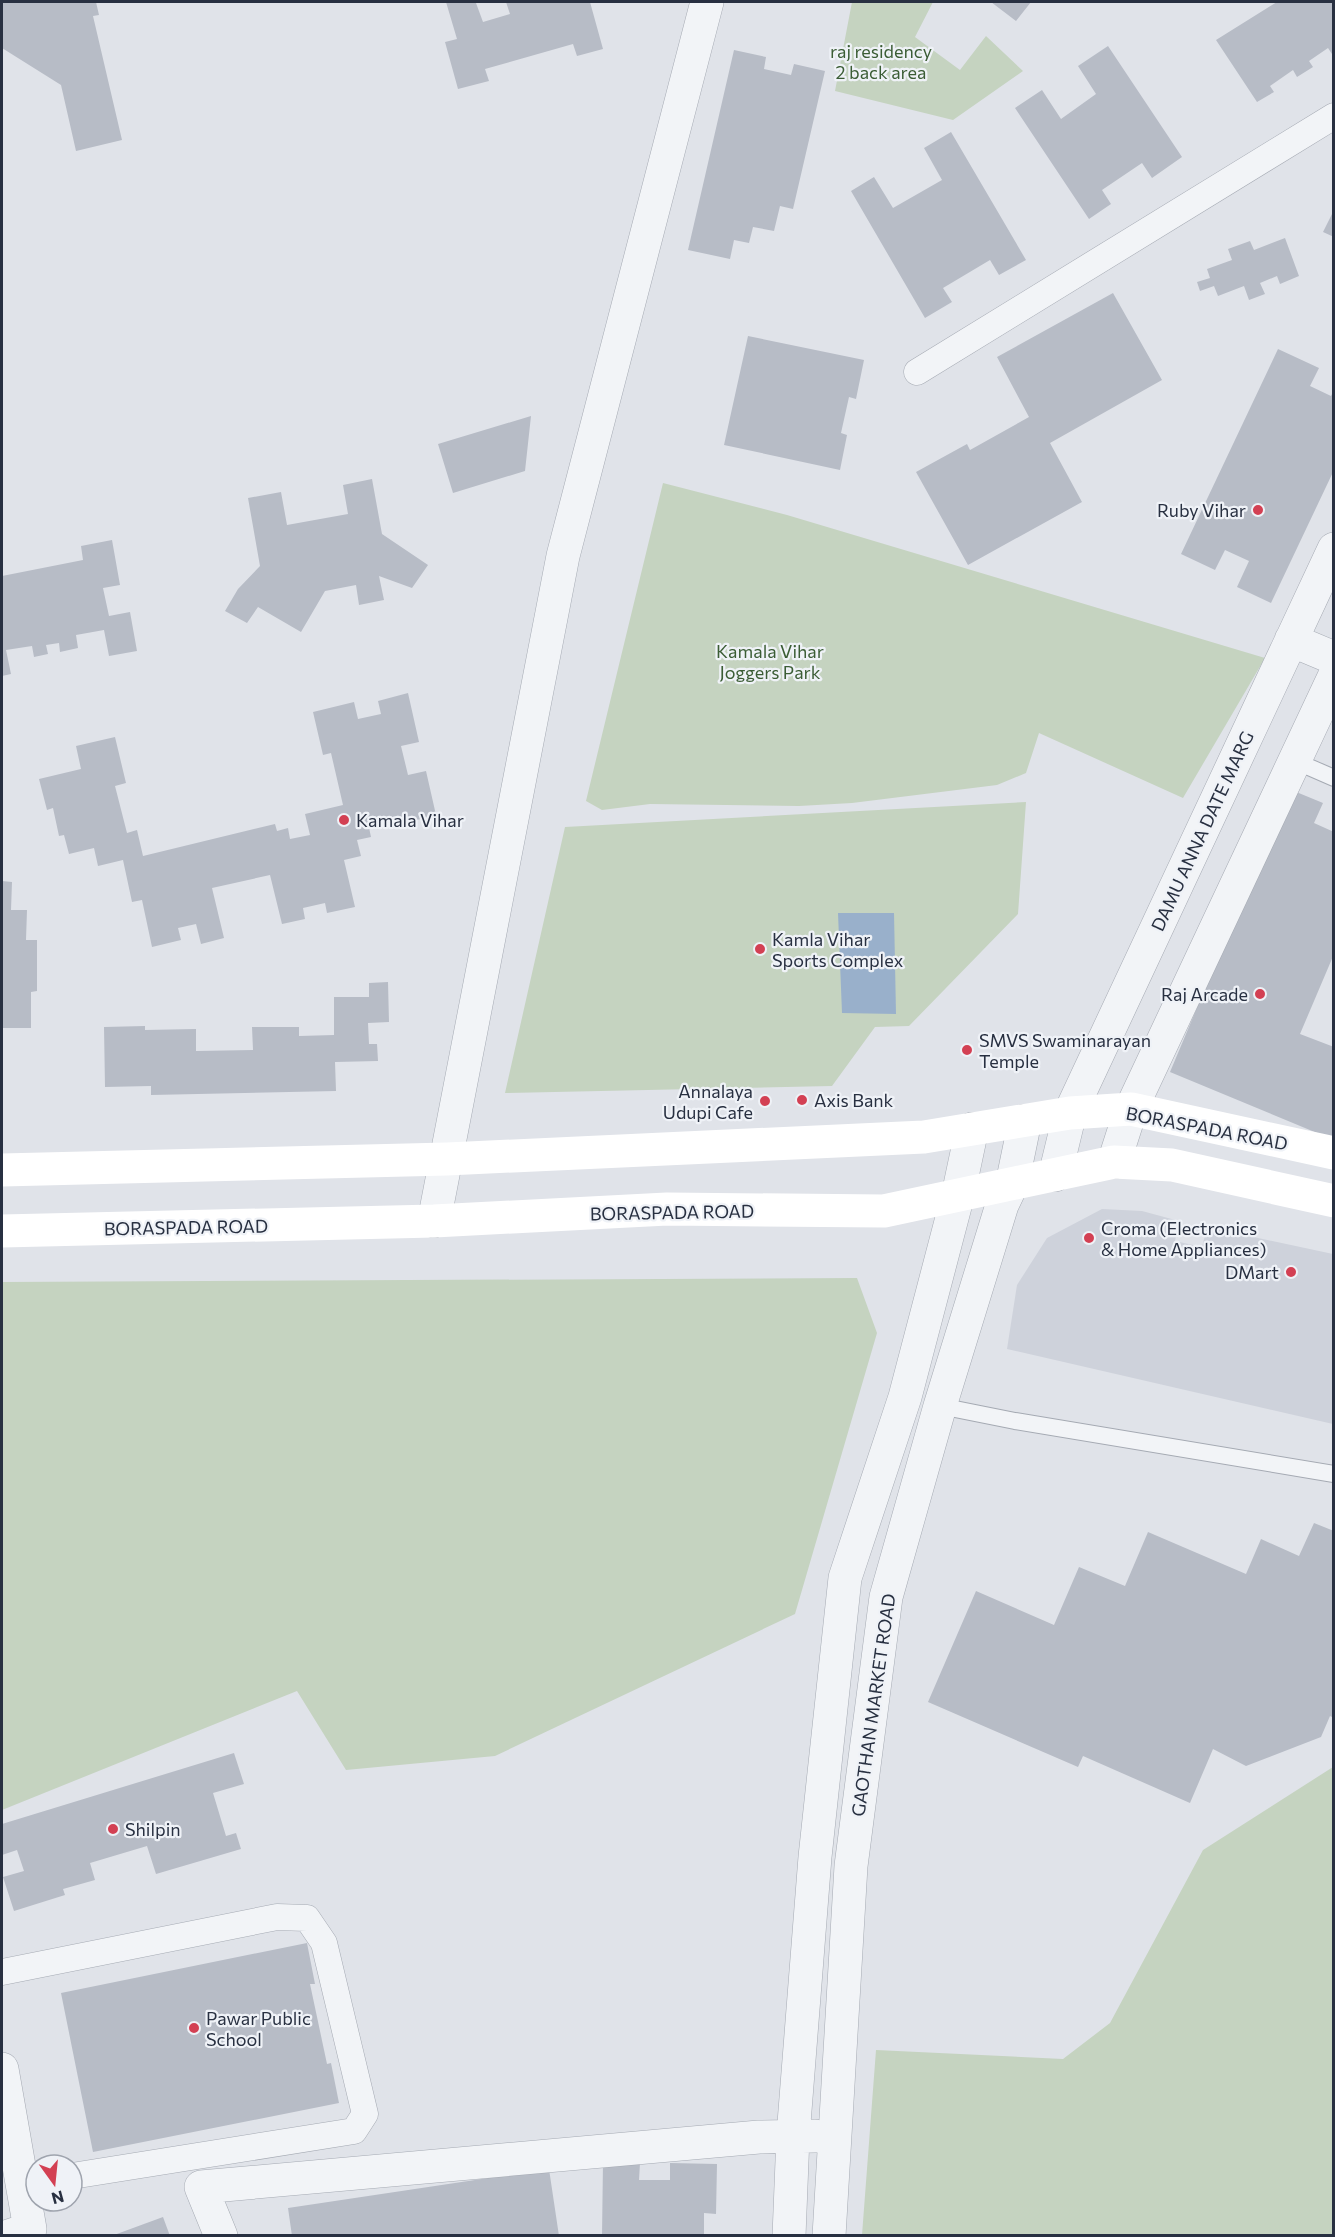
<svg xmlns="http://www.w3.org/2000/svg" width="1335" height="2237" font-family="Commissioner,sans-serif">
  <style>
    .built { fill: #ced2db }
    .green { fill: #c5d3c0 }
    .water { fill: #99b0cb }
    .building { fill: #b7bcc6 }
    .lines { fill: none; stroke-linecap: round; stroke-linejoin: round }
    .service-casing { stroke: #a5aab3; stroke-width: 18 }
    .pedestrian-casing { stroke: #a5aab3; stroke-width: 27 }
    .minor-casing { stroke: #a5aab3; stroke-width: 34 }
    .tertiary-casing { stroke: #a5aab3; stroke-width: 34 }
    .service { stroke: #f2f4f7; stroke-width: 16 }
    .pedestrian { stroke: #f2f4f7; stroke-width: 26 }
    .minor { stroke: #f2f4f7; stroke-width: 33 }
    .tertiary { stroke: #f2f4f7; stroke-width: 33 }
    .secondary { stroke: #fff; stroke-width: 33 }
    .poi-dot { fill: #d34053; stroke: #eff2f7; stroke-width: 2 }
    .labels { text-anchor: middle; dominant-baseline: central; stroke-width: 4.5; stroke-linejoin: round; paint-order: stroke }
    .park-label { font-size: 18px; fill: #3b5d35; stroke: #eff2f7 }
    .poi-label { font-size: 18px; fill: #283041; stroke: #eff2f7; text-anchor: start }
    .street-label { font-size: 18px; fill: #283041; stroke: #eff2f7 }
  </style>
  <rect width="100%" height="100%" fill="#e0e3e9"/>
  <path class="built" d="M 1102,1209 L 1142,1211 L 1179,1221 L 1175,1241 L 1202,1247 L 1207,1227 L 1333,1254 L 1333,1424 L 1007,1349 L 1017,1285 L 1047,1238 Z"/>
  <path class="green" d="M 852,2 L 933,2 L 915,37 L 960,70 L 986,36 L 1023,71 L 953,120 L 835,91 Z
    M 663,483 L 787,515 L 1265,658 L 1183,798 L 1039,733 L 1026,773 L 997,785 L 852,803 L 799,806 L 650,804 L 602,810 L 586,801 Z
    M 1026,802 L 1018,914 L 909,1026 L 875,1027 L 832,1086 L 505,1093 L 565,827 Z
    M 857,1278 L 877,1333 L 795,1614 L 495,1756 L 346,1770 L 297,1691 L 2,1810 L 2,1282 Z
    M 1333,1767 L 1333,2235 L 862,2235 L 876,2050 L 1063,2059 L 1110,2023 L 1203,1850 Z"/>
  <path class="water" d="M 838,913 L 894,913 L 896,1014 L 842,1013 Z"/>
  <path class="building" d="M 2,2 L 96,2 L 99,15 L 93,16 L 122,140 L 76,151 L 61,85 L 2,48 Z
    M 446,2 L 481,2 L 476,3 L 483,22 L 510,14 L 506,2 L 590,2 L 603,49 L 577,56 L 573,44 L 485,69 L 489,81 L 458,89 L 445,42 L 457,39 Z
    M 991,2 L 1031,2 L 1016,21 Z
    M 1277,2 L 1334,2 L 1334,53 L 1332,54 L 1328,48 L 1309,61 L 1313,67 L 1297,77 L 1293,70 L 1270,86 L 1274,92 L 1257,102 L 1216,40 Z
    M 1108,46 L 1182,157 L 1152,178 L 1142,163 L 1102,190 L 1111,204 L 1089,219 L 1015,108 L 1042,90 L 1061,119 L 1096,94 L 1078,66 Z
    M 734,50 L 766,57 L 764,69 L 791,75 L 794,64 L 825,71 L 793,209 L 780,206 L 774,231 L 753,227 L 749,243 L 734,240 L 730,259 L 688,250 Z
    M 951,132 L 1026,260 L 999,275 L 990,260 L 943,288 L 952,302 L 925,318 L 851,191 L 874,177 L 893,208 L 942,180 L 924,148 Z
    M 1334,210 L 1334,237 L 1323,232 Z
    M 1285,238 L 1299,276 L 1280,284 L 1277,276 L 1260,283 L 1265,294 L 1249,300 L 1244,286 L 1218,296 L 1214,286 L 1200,291 L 1197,282 L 1210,278 L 1207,269 L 1232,260 L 1228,249 L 1250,241 L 1254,250 Z
    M 1113,293 L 1162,380 L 1050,443 L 1082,502 L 968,565 L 916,472 L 967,444 L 970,450 L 1029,417 L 997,357 Z
    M 748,336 L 864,360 L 856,399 L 849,397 L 841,433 L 847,435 L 840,470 L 724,445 Z
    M 1278,349 L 1319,368 L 1310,386 L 1331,396 L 1334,390 L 1334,470 L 1271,603 L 1237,587 L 1249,561 L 1225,550 L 1215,570 L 1181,554 Z
    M 531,416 L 525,471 L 453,493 L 438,444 Z
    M 372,479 L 382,534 L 428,565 L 412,588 L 379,576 L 384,600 L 359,605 L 356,585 L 325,591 L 301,632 L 258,607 L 247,623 L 225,611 L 238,589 L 260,566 L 248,498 L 281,492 L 287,525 L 348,514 L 343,485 Z
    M 112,540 L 120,585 L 103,588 L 109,616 L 130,612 L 137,651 L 109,656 L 104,630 L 76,635 L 78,648 L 60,652 L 59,643 L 46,645 L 48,654 L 34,657 L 32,646 L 6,650 L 11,674 L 2,676 L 2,576 L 83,560 L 81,546 Z
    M 408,693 L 419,742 L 401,746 L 408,775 L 426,771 L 436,815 L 397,825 L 395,817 L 368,823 L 371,837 L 357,840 L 361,856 L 344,860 L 355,907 L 327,913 L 325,903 L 303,908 L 305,919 L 282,924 L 270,875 L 212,888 L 224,938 L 201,944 L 196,924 L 178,928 L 181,940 L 152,947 L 142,900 L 132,902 L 123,860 L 98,866 L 94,848 L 69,854 L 64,835 L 59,836 L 53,808 L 47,810 L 39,779 L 81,769 L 76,746 L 115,737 L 126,783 L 115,786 L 127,833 L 137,830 L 143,856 L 275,824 L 277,831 L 288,828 L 290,839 L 310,835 L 305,814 L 343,805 L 331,753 L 323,755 L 313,712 L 354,702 L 358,719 L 381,714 L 378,701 Z
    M 1289,789 L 1323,803 L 1314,823 L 1334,832 L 1334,954 L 1300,1034 L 1334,1047 L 1334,1140 L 1170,1072 Z
    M 2,881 L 12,882 L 11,910 L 27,910 L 26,940 L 37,940 L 37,991 L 31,992 L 31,1028 L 2,1028 Z
    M 388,982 L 389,1022 L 368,1023 L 369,1044 L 377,1044 L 378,1061 L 335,1062 L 336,1091 L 151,1095 L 151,1086 L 105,1087 L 104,1027 L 145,1026 L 145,1030 L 196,1029 L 196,1051 L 253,1050 L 252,1027 L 299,1027 L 299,1036 L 334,1035 L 334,997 L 369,997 L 369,983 Z
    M 1314,1523 L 1334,1531 L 1334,1718 L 1330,1716 L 1321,1737 L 1246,1766 L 1213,1749 L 1190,1803 L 1083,1756 L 1078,1767 L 928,1702 L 976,1591 L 1054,1625 L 1079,1567 L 1125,1586 L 1148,1532 L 1246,1574 L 1261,1539 L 1299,1556 Z
    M 234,1753 L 244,1784 L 213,1793 L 226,1836 L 236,1833 L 241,1849 L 156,1874 L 147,1846 L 90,1863 L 95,1880 L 63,1889 L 65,1895 L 14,1911 L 3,1877 L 24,1871 L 17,1850 L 2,1855 L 2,1824 Z
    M 307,1943 L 315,1984 L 310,1984 L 327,2064 L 331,2063 L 339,2103 L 93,2152 L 61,1993 Z
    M 603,2162 L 640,2163 L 639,2180 L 670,2180 L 670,2163 L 717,2164 L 716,2214 L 704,2213 L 704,2236 L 602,2236 Z
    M 549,2169 L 559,2236 L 292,2236 L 288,2208 Z
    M 163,2217 L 170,2236 L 114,2236 L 114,2235 Z"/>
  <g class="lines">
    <g class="service-casing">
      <path id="service" d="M 1295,761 L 1334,778
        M 940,1406 L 1015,1421 L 1334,1474"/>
    </g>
    <g class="pedestrian-casing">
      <path id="pedestrian" d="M 917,372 L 1334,116
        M 2,1972 L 277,1917 L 307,1918 L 324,1943 L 365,2114 L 354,2131 L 72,2176"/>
    </g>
    <g class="minor-casing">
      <path id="minor" d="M 434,1221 L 563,556 L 707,2
        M 221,2236 L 201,2187 L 759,2137 L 815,2136
        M 789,2236 L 793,2136 L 815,1857 L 845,1578 L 905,1397 L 958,1195 L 972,1129
        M 829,2236 L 851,1866 L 886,1597 L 940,1406 L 1002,1205 L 1012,1184 L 1025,1121"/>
    </g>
    <g class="tertiary-casing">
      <path id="tertiary" d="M 1291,640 L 1334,658
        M 1114,1162 L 1131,1109 L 1334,677
        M 1055,1175 L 1070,1113 L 1334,549
        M 2,2069 L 30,2229 L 9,2236"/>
    </g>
    <use href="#service" class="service"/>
    <use href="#pedestrian" class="pedestrian"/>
    <use href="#minor" class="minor"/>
    <use href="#tertiary" class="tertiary"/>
    <path class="secondary" d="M 2,1170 L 447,1159 L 924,1137 L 1070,1113 L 1131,1109 L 1334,1153
      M 2,1231 L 434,1221 L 667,1209 L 884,1211 L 1114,1162 L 1172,1165 L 1334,1201"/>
  </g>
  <g class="poi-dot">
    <circle cx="1258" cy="510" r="6"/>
    <circle cx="344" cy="820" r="6"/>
    <circle cx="760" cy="949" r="6"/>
    <circle cx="1260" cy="994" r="6"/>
    <circle cx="967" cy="1050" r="6"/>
    <circle cx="802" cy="1100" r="6"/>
    <circle cx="765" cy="1101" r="6"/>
    <circle cx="1089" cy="1238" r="6"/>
    <circle cx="1291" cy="1272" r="6"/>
    <circle cx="113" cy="1829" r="6"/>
    <circle cx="194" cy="2028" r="6"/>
  </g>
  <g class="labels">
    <g class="park-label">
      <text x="881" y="51">raj residency<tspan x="881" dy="21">2 back area</tspan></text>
      <text x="770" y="651">Kamala Vihar<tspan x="770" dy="21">Joggers Park</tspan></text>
    </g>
    <g class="poi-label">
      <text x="1246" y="510" text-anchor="end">Ruby Vihar</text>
      <text x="356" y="820">Kamala Vihar</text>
      <text x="772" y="939">Kamla Vihar<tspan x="772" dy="21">Sports Complex</tspan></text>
      <text x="1248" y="994" text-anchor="end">Raj Arcade</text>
      <text x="979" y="1040">SMVS Swaminarayan<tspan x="979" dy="21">Temple</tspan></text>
      <text x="753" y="1091" text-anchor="end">Annalaya<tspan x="753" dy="21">Udupi Cafe</tspan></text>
      <text x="814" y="1100">Axis Bank</text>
      <text x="1101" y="1228">Croma (Electronics<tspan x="1101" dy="21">&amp; Home Appliances)</tspan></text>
      <text x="1279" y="1272" text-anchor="end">DMart</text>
      <text x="125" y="1829">Shilpin</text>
      <text x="206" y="2018">Pawar Public<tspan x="206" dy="21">School</tspan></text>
    </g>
    <g class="street-label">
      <text transform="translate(1202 831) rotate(-65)">DAMU ANNA DATE MARG</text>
      <text transform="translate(1207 1128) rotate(11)">BORASPADA ROAD</text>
      <text transform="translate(672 1212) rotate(-1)">BORASPADA ROAD</text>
      <text transform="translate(186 1227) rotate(-1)">BORASPADA ROAD</text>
      <text transform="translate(873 1705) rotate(-82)">GAOTHAN MARKET ROAD</text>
    </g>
  </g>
  <rect width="1335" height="2237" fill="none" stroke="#283041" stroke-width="6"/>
  <g transform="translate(54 2183) rotate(165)"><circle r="28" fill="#eff2f7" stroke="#9fa4ae" stroke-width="1.5"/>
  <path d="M0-4.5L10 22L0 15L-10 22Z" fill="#d34053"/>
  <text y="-9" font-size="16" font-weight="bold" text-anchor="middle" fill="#283041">N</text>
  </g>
</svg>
